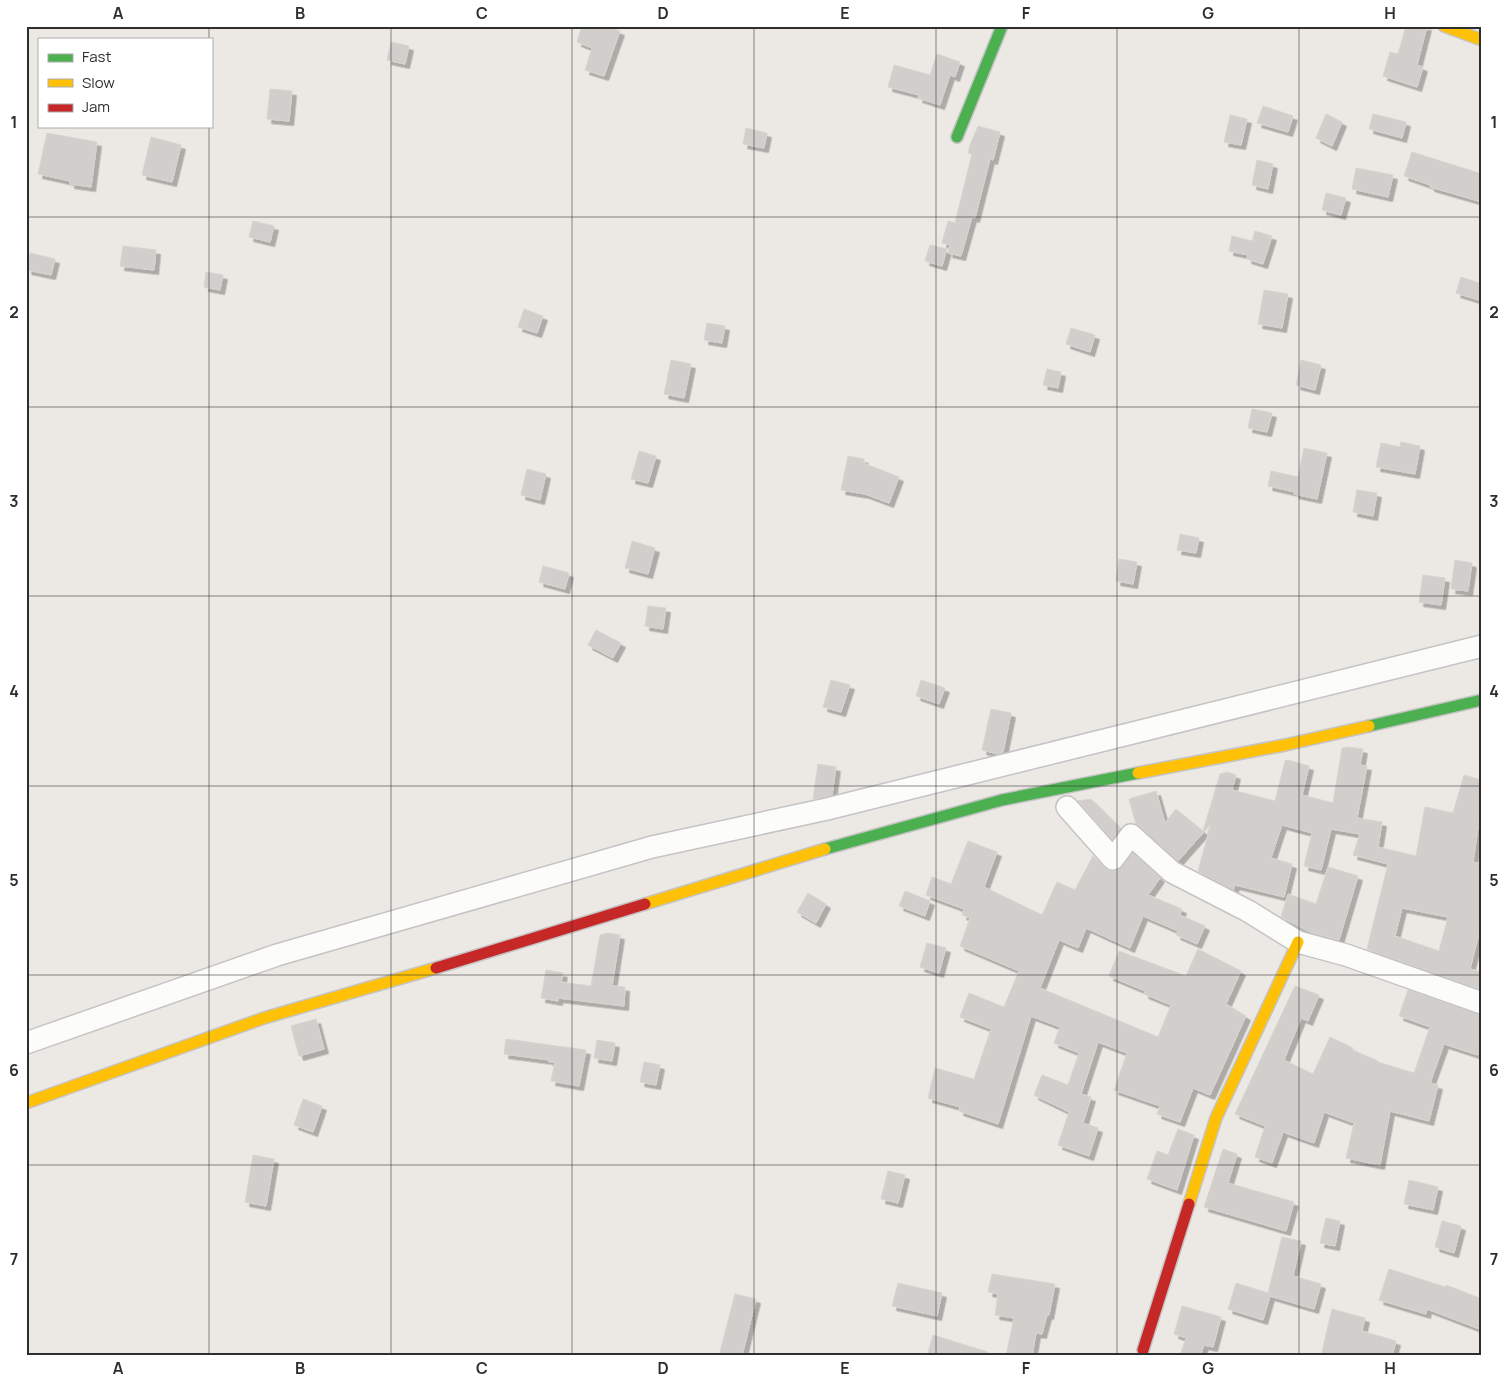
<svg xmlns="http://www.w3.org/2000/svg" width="1508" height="1382" font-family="Manrope,sans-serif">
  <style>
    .building { fill: #d1cecb; stroke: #d7d4d0; fill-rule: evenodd; filter: url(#shadow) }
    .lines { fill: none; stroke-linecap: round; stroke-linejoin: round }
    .street-casing { stroke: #c5c4c5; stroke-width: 24 }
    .fast-casing { stroke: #c5c4c5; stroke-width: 14 }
    .slow-casing { stroke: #c5c4c5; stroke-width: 14 }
    .jam-casing { stroke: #c5c4c5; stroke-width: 14 }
    .street { stroke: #fcfcfb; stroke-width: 21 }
    .fast { stroke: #4caf50; stroke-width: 11 }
    .slow { stroke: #ffc107; stroke-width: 11 }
    .jam { stroke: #c62828; stroke-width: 11 }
    .grid { fill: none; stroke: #2e2e2e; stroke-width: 1; stroke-opacity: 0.55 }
    .neatline { fill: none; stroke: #2e2e2e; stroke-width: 2 }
    .grid-label { font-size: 16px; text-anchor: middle; font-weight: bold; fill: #2e2e2e }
  </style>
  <defs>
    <filter id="shadow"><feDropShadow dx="4.5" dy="4.5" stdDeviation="0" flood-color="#0004"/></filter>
  </defs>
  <rect width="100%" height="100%" fill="#ece8e4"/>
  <path class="building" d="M 582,26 L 605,26 L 620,31 L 604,76 L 585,70 L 592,48 L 577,42 Z
    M 1406,26 L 1427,26 L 1417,65 L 1423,67 L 1417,87 L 1383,76 L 1390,52 L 1398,54 Z
    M 391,42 L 409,46 L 405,64 L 387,60 Z
    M 937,54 L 960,62 L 955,77 L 950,75 L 940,105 L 918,98 L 919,95 L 888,87 L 894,65 L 930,75 Z
    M 270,89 L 292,91 L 289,121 L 267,119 Z
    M 1263,106 L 1293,116 L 1288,132 L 1257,123 Z
    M 1326,114 L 1342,122 L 1332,146 L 1316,138 Z
    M 1373,114 L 1406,122 L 1402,138 L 1369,129 Z
    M 1230,115 L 1247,119 L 1241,145 L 1224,142 Z
    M 978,126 L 1000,132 L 993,160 L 990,159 L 975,218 L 972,217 L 961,256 L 948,253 L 950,245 L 942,243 L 948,221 L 955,223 L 972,154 L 968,153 L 970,145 Z
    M 746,128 L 767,133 L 764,148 L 743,144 Z
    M 47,133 L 97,142 L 91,187 L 70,184 L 70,181 L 38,174 Z
    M 151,137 L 181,145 L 172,182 L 142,175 Z
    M 1412,152 L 1482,174 L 1482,202 L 1430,187 L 1430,185 L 1404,176 Z
    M 1257,160 L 1273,164 L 1268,189 L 1252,185 Z
    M 1356,168 L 1393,175 L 1388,197 L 1352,189 Z
    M 1326,193 L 1346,198 L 1341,215 L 1322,210 Z
    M 253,221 L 274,226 L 270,242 L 249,237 Z
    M 1255,231 L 1272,236 L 1263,264 L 1247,259 L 1248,255 L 1229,251 L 1232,236 L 1252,241 Z
    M 930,245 L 947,249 L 942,266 L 925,261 Z
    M 123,246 L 156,250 L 154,270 L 120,266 Z
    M 30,253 L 55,259 L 51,275 L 27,270 Z
    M 206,272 L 223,275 L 220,290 L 204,287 Z
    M 1461,277 L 1482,284 L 1482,301 L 1456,293 Z
    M 1264,290 L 1288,294 L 1282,328 L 1258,324 Z
    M 524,309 L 543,316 L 537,333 L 518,327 Z
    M 707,323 L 725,326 L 722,343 L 704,340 Z
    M 1071,328 L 1095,335 L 1090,352 L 1066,344 Z
    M 671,360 L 691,364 L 684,398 L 664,394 Z
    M 1301,360 L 1321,365 L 1315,390 L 1296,385 Z
    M 1047,369 L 1061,372 L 1058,388 L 1043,385 Z
    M 1252,409 L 1272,413 L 1267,432 L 1248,428 Z
    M 1401,442 L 1420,446 L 1415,474 L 1376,467 L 1381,443 L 1400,447 Z
    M 1304,448 L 1327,453 L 1317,499 L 1294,494 L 1295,492 L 1268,486 L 1271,471 L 1298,477 Z
    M 639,451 L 656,456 L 648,483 L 631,479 Z
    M 848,456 L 864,459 L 863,463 L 899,477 L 889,503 L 865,494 L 841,490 Z
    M 527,469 L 546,474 L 540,500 L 521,495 Z
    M 1357,490 L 1377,493 L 1373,516 L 1353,512 Z
    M 1180,534 L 1199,538 L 1196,553 L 1177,550 Z
    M 632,541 L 655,548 L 648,574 L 625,568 Z
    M 1119,559 L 1137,562 L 1133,584 L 1116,581 Z
    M 1455,560 L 1472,563 L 1468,591 L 1451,589 Z
    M 543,566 L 569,573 L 565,589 L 539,582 Z
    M 1423,575 L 1445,578 L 1441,605 L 1419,602 Z
    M 648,606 L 666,608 L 663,629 L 645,626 Z
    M 596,630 L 621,643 L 613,658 L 588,645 Z
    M 831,680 L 850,685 L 841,712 L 823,707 Z
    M 921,680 L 945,688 L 939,704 L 916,696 Z
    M 991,709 L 1011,713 L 1003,752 L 998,754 L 982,750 Z
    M 1348,747 L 1363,749 L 1360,765 L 1367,766 L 1357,818 L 1382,822 L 1378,847 L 1416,856 L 1425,807 L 1453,813 L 1464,775 L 1482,780 L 1482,800 L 1473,862 L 1482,864 L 1482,922 L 1470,969 L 1482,972 L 1482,990 L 1367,949 L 1388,864 L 1353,855 L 1360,834 L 1331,829 L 1321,870 L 1304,866 L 1312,833 L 1282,825 L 1271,858 L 1292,864 L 1284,897 L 1235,885 L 1233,890 L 1198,871 L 1211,824 L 1178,861 L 1136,824 L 1129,799 L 1156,791 L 1165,823 L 1176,809 L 1203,831 L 1220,774 L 1227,772 L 1236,775 L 1232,790 L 1275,801 L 1285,761 L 1288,760 L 1309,766 L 1302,795 L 1333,803 L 1342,748 ZM 1402,908 L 1448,917 L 1439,951 L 1395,936 Z
    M 818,764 L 836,767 L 832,795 L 813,799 Z
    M 1091,799 L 1120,828 L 1112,839 L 1078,801 Z
    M 968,841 L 997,852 L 984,887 L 1042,915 L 1057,882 L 1075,890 L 1093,856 L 1104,868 L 1110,871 L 1117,871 L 1133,853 L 1160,878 L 1148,895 L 1182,909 L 1180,915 L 1205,926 L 1197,944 L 1176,935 L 1178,931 L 1143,916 L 1130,948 L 1086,928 L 1078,948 L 1059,940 L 1040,988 L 1158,1037 L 1171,1005 L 1144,994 L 1145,991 L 1109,976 L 1119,951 L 1186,976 L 1198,949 L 1241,971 L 1226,1004 L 1246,1016 L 1210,1095 L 1193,1088 L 1180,1122 L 1157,1114 L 1160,1106 L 1114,1090 L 1127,1053 L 1098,1042 L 1081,1094 L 1091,1097 L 1083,1123 L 1098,1128 L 1089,1156 L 1058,1145 L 1069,1112 L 1034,1095 L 1042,1075 L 1068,1085 L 1079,1053 L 1054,1043 L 1060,1027 L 1031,1016 L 998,1124 L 959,1111 L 960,1107 L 928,1098 L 935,1068 L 974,1079 L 991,1029 L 960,1017 L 969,993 L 1004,1007 L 1019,971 L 960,946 L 970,918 L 962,915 L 964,909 L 926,895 L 932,877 L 951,884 Z
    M 1328,867 L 1358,876 L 1339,940 L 1310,932 L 1281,917 L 1288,894 L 1316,904 Z
    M 905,891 L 930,901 L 925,916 L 899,906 Z
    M 808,893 L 826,904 L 816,923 L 797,912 Z
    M 607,933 L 620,935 L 612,986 L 625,987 L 624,1006 L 558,998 L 558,1001 L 541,998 L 546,970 L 563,973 L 561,982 L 591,986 L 600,935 Z
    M 927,943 L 946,948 L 939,973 L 920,967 Z
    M 1295,986 L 1319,995 L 1308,1021 L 1301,1018 L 1284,1060 L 1313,1074 L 1330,1037 L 1353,1048 L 1352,1050 L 1378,1061 L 1378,1062 L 1414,1073 L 1430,1027 L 1399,1016 L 1408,990 L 1482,1015 L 1482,1044 L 1478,1055 L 1444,1044 L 1430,1083 L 1438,1085 L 1429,1121 L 1390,1111 L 1380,1165 L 1346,1158 L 1354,1123 L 1324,1112 L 1314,1143 L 1283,1132 L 1272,1163 L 1255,1157 L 1265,1126 L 1235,1114 Z
    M 316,1019 L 324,1049 L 299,1056 L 291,1026 Z
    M 506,1039 L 586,1050 L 579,1086 L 551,1081 L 555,1062 L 549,1062 L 549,1060 L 504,1054 Z
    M 597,1040 L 615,1043 L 612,1061 L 594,1058 Z
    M 644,1062 L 660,1065 L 656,1085 L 640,1082 Z
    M 303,1099 L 322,1106 L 313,1132 L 294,1125 Z
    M 1178,1129 L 1194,1135 L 1177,1190 L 1147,1179 L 1157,1151 L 1168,1155 Z
    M 1223,1149 L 1237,1154 L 1228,1183 L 1294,1202 L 1286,1231 L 1204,1207 Z
    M 253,1155 L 274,1159 L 266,1206 L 245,1202 Z
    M 888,1171 L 905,1175 L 898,1203 L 881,1199 Z
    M 1409,1180 L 1438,1187 L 1433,1210 L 1404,1204 Z
    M 1326,1218 L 1340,1221 L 1335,1246 L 1320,1243 Z
    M 1442,1221 L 1461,1226 L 1454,1253 L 1435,1247 Z
    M 1282,1237 L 1301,1241 L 1293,1276 L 1321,1284 L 1314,1309 L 1270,1296 L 1263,1320 L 1228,1309 L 1236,1283 L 1268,1293 Z
    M 1389,1269 L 1445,1287 L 1446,1285 L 1482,1299 L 1482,1330 L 1427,1309 L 1426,1314 L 1379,1300 Z
    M 992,1274 L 1055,1284 L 1049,1315 L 1047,1315 L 1042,1334 L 1036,1333 L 1032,1356 L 1006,1356 L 1014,1318 L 995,1315 L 998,1294 L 988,1292 Z
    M 898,1283 L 942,1293 L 937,1316 L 892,1306 Z
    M 735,1294 L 756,1299 L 742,1356 L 719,1356 Z
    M 1182,1306 L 1221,1317 L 1213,1347 L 1204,1345 L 1200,1356 L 1180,1356 L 1186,1338 L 1174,1334 Z
    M 1332,1309 L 1365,1318 L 1362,1331 L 1396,1341 L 1392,1356 L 1321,1356 Z
    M 933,1335 L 988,1352 L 987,1356 L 927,1356 Z"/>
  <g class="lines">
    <g class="street-casing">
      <path id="street" d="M 1067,807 L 1113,859 L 1131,835 L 1172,872 L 1248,911 L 1298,942 L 1346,955 L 1482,1003
        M 26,1043 L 277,955 L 652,847 L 827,809 L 1482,646"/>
    </g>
    <g class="fast-casing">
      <path id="fast" d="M 957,137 L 1002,26
        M 1369,726 L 1482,700
        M 825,849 L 1002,800 L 1138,773"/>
    </g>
    <g class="slow-casing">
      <path id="slow" d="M 1444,26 L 1482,40
        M 1138,773 L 1285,745 L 1369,726
        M 645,904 L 825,849
        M 26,1103 L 264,1018 L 436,968
        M 1189,1204 L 1216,1118 L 1298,942"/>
    </g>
    <g class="jam-casing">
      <path id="jam" d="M 436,968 L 645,904
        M 1143,1350 L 1189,1204"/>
    </g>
    <use href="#street" class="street"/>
    <use href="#fast" class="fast"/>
    <use href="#slow" class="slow"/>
    <use href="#jam" class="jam"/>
  </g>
  <path class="grid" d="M 209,26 L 209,39M 391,26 L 391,1356M 572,26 L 572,1356M 754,26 L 754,1356M 936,26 L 936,1356M 1117,26 L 1117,1356M 1299,26 L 1299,1356M 209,126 L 209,1356M 26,217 L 1482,217M 26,407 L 1482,407M 26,596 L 1482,596M 26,786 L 1482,786M 26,975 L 1482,975M 26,1165 L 1482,1165"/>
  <rect width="1508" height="1382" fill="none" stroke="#ffffff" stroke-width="55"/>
  <rect x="38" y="38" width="175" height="90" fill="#ffffff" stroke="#ababab"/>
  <rect x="48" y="54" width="25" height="8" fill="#4caf50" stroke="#ababab"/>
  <text x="82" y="62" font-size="15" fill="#2e2e2e">Fast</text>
  <rect x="48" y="79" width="25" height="8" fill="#ffc107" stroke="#ababab"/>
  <text x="82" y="88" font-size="15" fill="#2e2e2e">Slow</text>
  <rect x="48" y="104" width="25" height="8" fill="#c62828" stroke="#ababab"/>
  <text x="82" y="112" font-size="15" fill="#2e2e2e">Jam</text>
  <rect x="28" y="28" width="1452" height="1326" class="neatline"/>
  <g class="grid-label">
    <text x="118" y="19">A</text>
    <text x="300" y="19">B</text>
    <text x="482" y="19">C</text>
    <text x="663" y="19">D</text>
    <text x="845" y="19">E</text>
    <text x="1026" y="19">F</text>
    <text x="1208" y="19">G</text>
    <text x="1390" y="19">H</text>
    <text x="14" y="128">1</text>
    <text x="1494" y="128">1</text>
    <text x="14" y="318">2</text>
    <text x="1494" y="318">2</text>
    <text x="14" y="507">3</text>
    <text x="1494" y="507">3</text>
    <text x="14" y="697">4</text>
    <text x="1494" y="697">4</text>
    <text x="14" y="886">5</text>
    <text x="1494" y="886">5</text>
    <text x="14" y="1076">6</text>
    <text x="1494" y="1076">6</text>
    <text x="14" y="1265">7</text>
    <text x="1494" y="1265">7</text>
    <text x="118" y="1374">A</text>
    <text x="300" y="1374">B</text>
    <text x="482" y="1374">C</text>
    <text x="663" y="1374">D</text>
    <text x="845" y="1374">E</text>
    <text x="1026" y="1374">F</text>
    <text x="1208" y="1374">G</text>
    <text x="1390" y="1374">H</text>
  </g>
</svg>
